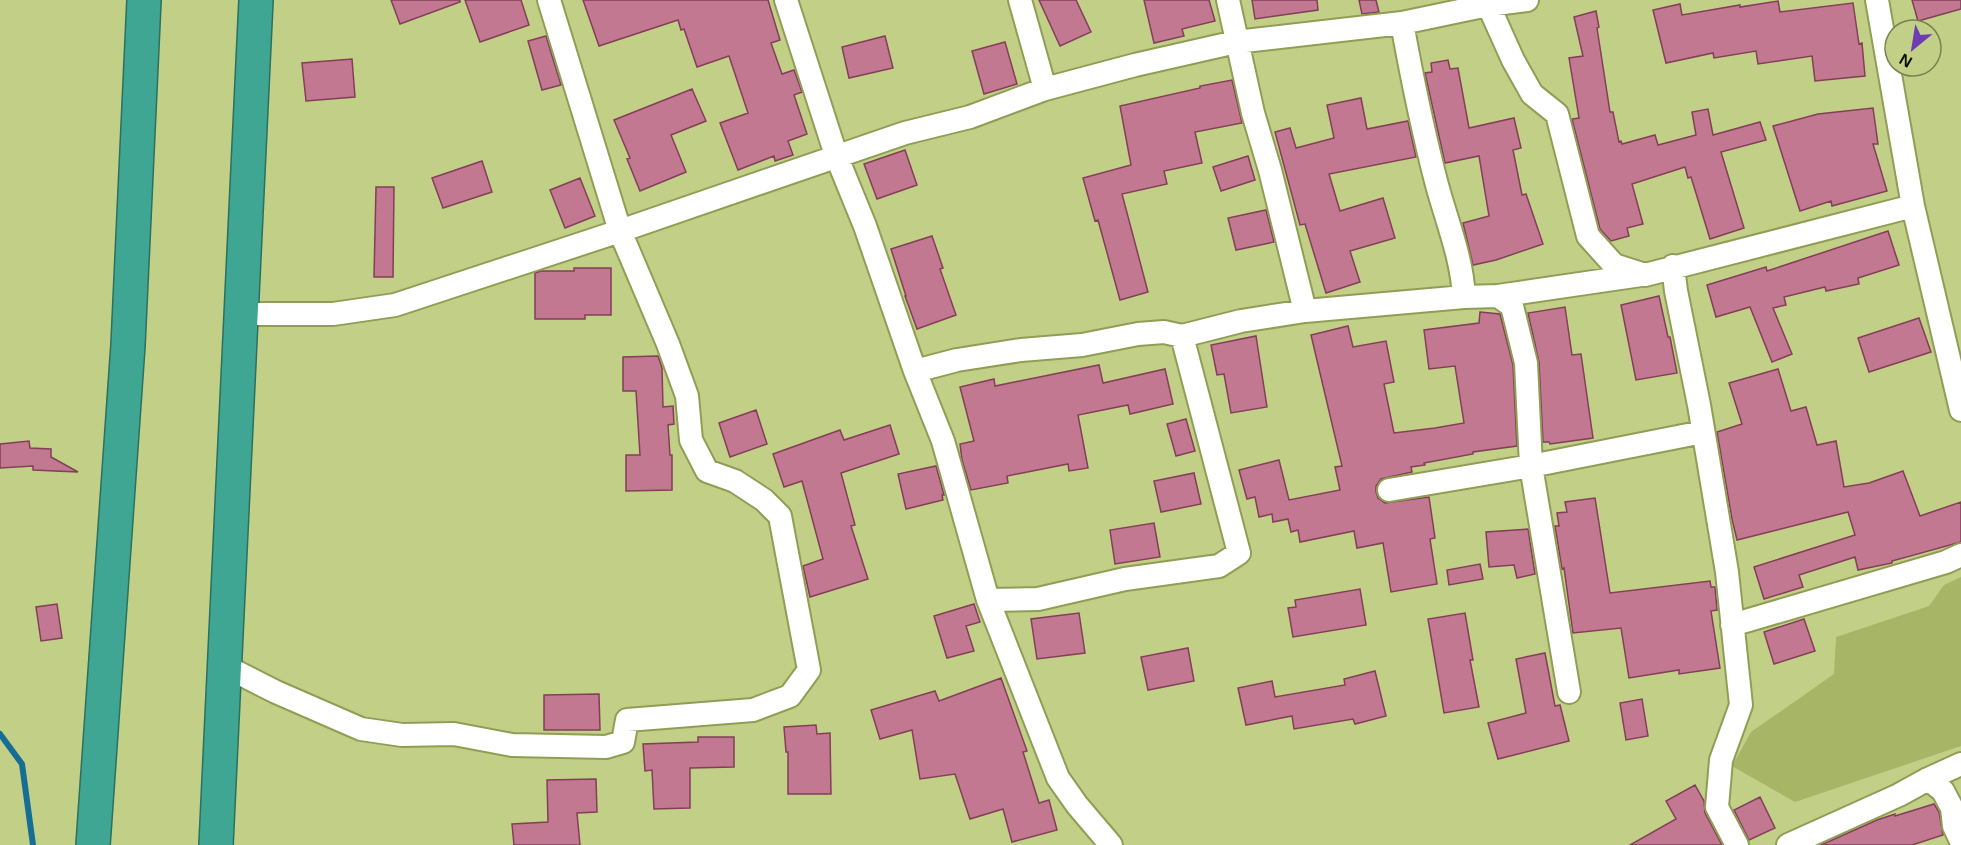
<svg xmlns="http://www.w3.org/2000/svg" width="1961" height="845" font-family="Helvetica,sans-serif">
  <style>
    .green { fill: #a6b566 }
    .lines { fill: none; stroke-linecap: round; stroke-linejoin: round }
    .stream { stroke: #176e95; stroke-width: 6 }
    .building { fill: #c27891; stroke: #833f58; stroke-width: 1.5 }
    .minor-casing { stroke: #909e55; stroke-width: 26 }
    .motorway-casing { stroke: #2c715f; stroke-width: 36 }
    .minor { stroke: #fff; stroke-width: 22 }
    .motorway { stroke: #3ea692; stroke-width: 33 }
  </style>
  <rect width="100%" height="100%" fill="#c1d086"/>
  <path class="green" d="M 1961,577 L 1961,746 L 1795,802 L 1732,766 L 1751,732 L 1834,674 L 1836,637 L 1929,606 L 1944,585 Z"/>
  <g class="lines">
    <path class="stream" d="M 0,734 L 22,764 L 33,845"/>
  </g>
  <path class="building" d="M 391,0 L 460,0 L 460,2 L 400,24 Z
    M 465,0 L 521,0 L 529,25 L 480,42 Z
    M 583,0 L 768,0 L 780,40 L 771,43 L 782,74 L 794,70 L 802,92 L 794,95 L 807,134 L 788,141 L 793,155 L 775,161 L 774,156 L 738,170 L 720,123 L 748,113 L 729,56 L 697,67 L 684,29 L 681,30 L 678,20 L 599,46 Z
    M 1039,0 L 1076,0 L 1091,32 L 1060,46 Z
    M 1144,0 L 1209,0 L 1215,21 L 1182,29 L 1184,36 L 1154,43 Z
    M 1252,0 L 1317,0 L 1318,10 L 1255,19 Z
    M 1359,0 L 1376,0 L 1379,12 L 1362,14 Z
    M 1912,0 L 1961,0 L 1961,9 L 1918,21 Z
    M 1778,1 L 1780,12 L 1853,3 L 1859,44 L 1862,43 L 1865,76 L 1815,81 L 1812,56 L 1758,64 L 1756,51 L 1714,58 L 1713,53 L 1666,63 L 1653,10 L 1680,4 L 1682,15 L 1740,5 L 1740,7 Z
    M 1596,11 L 1599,27 L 1597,28 L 1610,112 L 1613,112 L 1619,142 L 1621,141 L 1622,144 L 1655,135 L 1658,145 L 1696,135 L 1692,112 L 1708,109 L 1713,135 L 1760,122 L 1766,140 L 1721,152 L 1744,228 L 1710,239 L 1691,177 L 1688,178 L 1685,167 L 1632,184 L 1643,224 L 1627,228 L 1629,236 L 1611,241 L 1600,229 L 1572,119 L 1579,118 L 1569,58 L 1583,56 L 1574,17 Z
    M 546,36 L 561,85 L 542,90 L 528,41 Z
    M 885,36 L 893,68 L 849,78 L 842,47 Z
    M 1005,42 L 1017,84 L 984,94 L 972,51 Z
    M 352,59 L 355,97 L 306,101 L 302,63 Z
    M 1448,60 L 1450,69 L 1458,68 L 1469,128 L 1514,118 L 1521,148 L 1513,150 L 1522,195 L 1526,194 L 1543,244 L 1496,260 L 1473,265 L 1463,223 L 1489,216 L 1479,156 L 1445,163 L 1425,73 L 1432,72 L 1431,63 Z
    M 1232,80 L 1242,123 L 1195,132 L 1202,163 L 1164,171 L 1167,184 L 1122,194 L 1148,292 L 1120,300 L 1098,220 L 1095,221 L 1083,178 L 1131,165 L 1120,106 L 1200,88 L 1200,86 Z
    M 692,89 L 706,121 L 671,135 L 686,172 L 640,191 L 627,159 L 630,158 L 614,120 Z
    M 1361,98 L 1367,129 L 1408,121 L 1416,157 L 1329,174 L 1340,211 L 1383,198 L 1395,238 L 1350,251 L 1360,282 L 1326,293 L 1305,224 L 1300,225 L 1275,132 L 1290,128 L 1296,148 L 1334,138 L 1327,105 Z
    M 1873,108 L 1878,144 L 1873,144 L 1887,191 L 1832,206 L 1831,201 L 1800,211 L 1773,126 L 1818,114 Z
    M 905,150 L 917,185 L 877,199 L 864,164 Z
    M 1248,156 L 1255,180 L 1221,191 L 1213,167 Z
    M 482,161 L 492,192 L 443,208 L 432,178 Z
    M 580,178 L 595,216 L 565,228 L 550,190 Z
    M 376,187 L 394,187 L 393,277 L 374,277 Z
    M 1266,210 L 1274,242 L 1236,250 L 1228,218 Z
    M 1888,231 L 1899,265 L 1858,278 L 1859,284 L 1826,291 L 1825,287 L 1784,297 L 1786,305 L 1773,308 L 1792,354 L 1772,362 L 1750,307 L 1716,317 L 1707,285 L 1766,267 L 1767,271 Z
    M 932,236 L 943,268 L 940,269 L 956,315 L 917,329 L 905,296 L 906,296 L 891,249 Z
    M 574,268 L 611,268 L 611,315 L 585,315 L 585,319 L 535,319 L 535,273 L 541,271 L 574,271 Z
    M 1659,296 L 1668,337 L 1670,337 L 1677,373 L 1636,380 L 1621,305 Z
    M 1565,307 L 1572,355 L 1581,354 L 1593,438 L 1550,444 L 1549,442 L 1543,442 L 1539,362 L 1528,313 Z
    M 1480,312 L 1500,314 L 1513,365 L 1517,446 L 1473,452 L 1473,454 L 1424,463 L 1425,465 L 1411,467 L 1412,472 L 1381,479 L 1376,486 L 1376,492 L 1378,498 L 1385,503 L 1429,497 L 1435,538 L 1430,539 L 1437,584 L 1391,592 L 1383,543 L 1357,548 L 1354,531 L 1300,542 L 1298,530 L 1291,532 L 1288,519 L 1273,522 L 1272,514 L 1259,517 L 1255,497 L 1247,499 L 1239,470 L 1279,460 L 1289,500 L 1340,490 L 1335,467 L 1342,466 L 1311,335 L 1348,326 L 1353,347 L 1386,341 L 1394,382 L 1384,384 L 1394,433 L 1435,428 L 1464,423 L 1455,366 L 1429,369 L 1424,330 L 1479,323 Z
    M 1919,318 L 1931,352 L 1869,372 L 1858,338 Z
    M 1256,336 L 1267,407 L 1231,413 L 1224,374 L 1217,375 L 1211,345 Z
    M 658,356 L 662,368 L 663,407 L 673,406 L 674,424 L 668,425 L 670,455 L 672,455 L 672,490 L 626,491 L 626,455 L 640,455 L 636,391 L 623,391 L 623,357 Z
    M 1099,365 L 1103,383 L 1165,369 L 1173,404 L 1130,414 L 1128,405 L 1078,415 L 1088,468 L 1069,471 L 1068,464 L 1007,476 L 1008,483 L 971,490 L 962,460 L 960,444 L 974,441 L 960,387 L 994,379 L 995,386 Z
    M 1778,369 L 1791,411 L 1806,407 L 1817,445 L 1836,441 L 1844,487 L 1869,483 L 1903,471 L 1920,516 L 1961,502 L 1961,542 L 1892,561 L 1892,563 L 1858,570 L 1855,557 L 1799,575 L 1803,587 L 1764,599 L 1754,567 L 1855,535 L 1848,512 L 1737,540 L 1732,519 L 1717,432 L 1742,424 L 1729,383 Z
    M 756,410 L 767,444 L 730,457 L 719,423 Z
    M 1186,419 L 1195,451 L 1176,456 L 1167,424 Z
    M 890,425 L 899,454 L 841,473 L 855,525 L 851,526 L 868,579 L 810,597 L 803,566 L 823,559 L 802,481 L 784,487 L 773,454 L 840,430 L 844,440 Z
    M 29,441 L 30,448 L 51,449 L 51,457 L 78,472 L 33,470 L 33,466 L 0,468 L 0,444 Z
    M 936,466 L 944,495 L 942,495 L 943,500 L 906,509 L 898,474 Z
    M 1194,473 L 1201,504 L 1161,512 L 1154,481 Z
    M 1595,498 L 1610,593 L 1710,581 L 1711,587 L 1715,587 L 1717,610 L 1711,611 L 1720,668 L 1679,674 L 1679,670 L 1629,678 L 1621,628 L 1573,633 L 1564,568 L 1562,569 L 1555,526 L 1559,526 L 1557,513 L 1567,512 L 1565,502 Z
    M 1154,523 L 1160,557 L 1115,564 L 1110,530 Z
    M 1528,529 L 1535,574 L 1517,578 L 1514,565 L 1489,567 L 1486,532 Z
    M 1480,564 L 1483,579 L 1449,585 L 1447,570 Z
    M 1360,589 L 1366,625 L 1293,637 L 1288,608 L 1296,607 L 1295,600 Z
    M 57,604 L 62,638 L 41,641 L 36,607 Z
    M 974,604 L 980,622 L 966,626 L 974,651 L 947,658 L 934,616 Z
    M 1079,613 L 1085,653 L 1037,659 L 1031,619 Z
    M 1465,613 L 1473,660 L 1470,660 L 1479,707 L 1444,713 L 1428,619 Z
    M 1804,619 L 1815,651 L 1774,664 L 1764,632 Z
    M 1188,648 L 1194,681 L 1148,690 L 1141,657 Z
    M 1545,653 L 1555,706 L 1560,705 L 1569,741 L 1498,759 L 1488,723 L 1526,713 L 1516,659 Z
    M 1375,671 L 1386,716 L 1355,724 L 1353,719 L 1294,729 L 1292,716 L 1246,725 L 1238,688 L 1272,681 L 1275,697 L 1345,685 L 1344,679 Z
    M 1001,678 L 1027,751 L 1023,752 L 1039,803 L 1049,800 L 1057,830 L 1012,842 L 1003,809 L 970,819 L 955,774 L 920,779 L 912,730 L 880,739 L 871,710 L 935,691 L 939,701 Z
    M 599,694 L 600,730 L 544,730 L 544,695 Z
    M 1642,699 L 1648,736 L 1626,740 L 1620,703 Z
    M 816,725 L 817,734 L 830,733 L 831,794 L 788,794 L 788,752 L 786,752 L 784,727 Z
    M 698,737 L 734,737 L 734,767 L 690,768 L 690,808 L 654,809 L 652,770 L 645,771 L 643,744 L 698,742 Z
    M 596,779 L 597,812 L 577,813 L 580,845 L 514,845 L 512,824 L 548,822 L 547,780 Z
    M 1695,785 L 1704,801 L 1705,813 L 1722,845 L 1630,845 L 1676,819 L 1666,801 Z
    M 1760,797 L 1775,828 L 1749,840 L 1734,810 Z
    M 1934,804 L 1939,812 L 1943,835 L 1912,845 L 1821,845 L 1877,820 L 1895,814 L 1895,816 Z"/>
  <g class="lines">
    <g class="minor-casing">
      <path id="minor" d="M 786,0 L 836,155 L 865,226 L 915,371 L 943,441 L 988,600 L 1058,778 L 1077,805 L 1111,845
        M 1020,0 L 1045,89
        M 1228,0 L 1253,113 L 1270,170 L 1305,311
        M 1486,0 L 1513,60 L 1532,94 L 1557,114 L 1588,236 L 1614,265 L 1645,275 L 1913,206
        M 1877,0 L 1913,206 L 1961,410
        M 1402,23 C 1412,78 1423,132 1437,185 C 1447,222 1462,258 1464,297
        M 1673,266 L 1676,291 L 1699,405 L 1727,572 L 1741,705 L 1721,760 L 1717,807 L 1737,845
        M 1498,296 L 1641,275
        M 240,314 L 333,314 L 395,305 L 620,231 L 905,133 L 970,117 L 1045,89 L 1135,65 L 1236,42 L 1402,23 L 1488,5 L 1527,0
        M 915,371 L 957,360 L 1021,350 L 1082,345 L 1138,334 L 1164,332 L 1182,336 L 1241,321 L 1305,311 L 1464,297 L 1498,296 L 1512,306 L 1526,363 L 1531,466 L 1569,692
        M 1389,490 L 1531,466 L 1703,432
        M 988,600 L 1038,599 L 1125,579 L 1219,566 L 1239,553 L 1182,336
        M 1732,625 L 1946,562 L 1961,555
        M 225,666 L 276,692 L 361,729 L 402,735 L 454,734 L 512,745 L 606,747 L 623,742 L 627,720 L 753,710 L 790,696 L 809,670 L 780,516 L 764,500 L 735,481 L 707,471 L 691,440 L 687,396 L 668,344 L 620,231 L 549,0
        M 1928,779 L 1961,764
        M 1788,845 L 1899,795 L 1928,779 L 1943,791 L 1952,808 L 1954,826 L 1961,841"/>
    </g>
    <g class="motorway-casing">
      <path id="motorway" d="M 93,845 L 128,345 L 144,0
        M 216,845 L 256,0"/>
    </g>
    <use href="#minor" class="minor"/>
    <use href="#motorway" class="motorway"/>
  </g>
  <g transform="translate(1913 48) rotate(210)"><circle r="28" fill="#c1d086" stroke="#788250" stroke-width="1.5"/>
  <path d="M0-4.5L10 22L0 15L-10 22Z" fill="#6e3db5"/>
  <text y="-9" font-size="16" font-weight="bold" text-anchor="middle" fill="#0a0e00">N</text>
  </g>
</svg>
